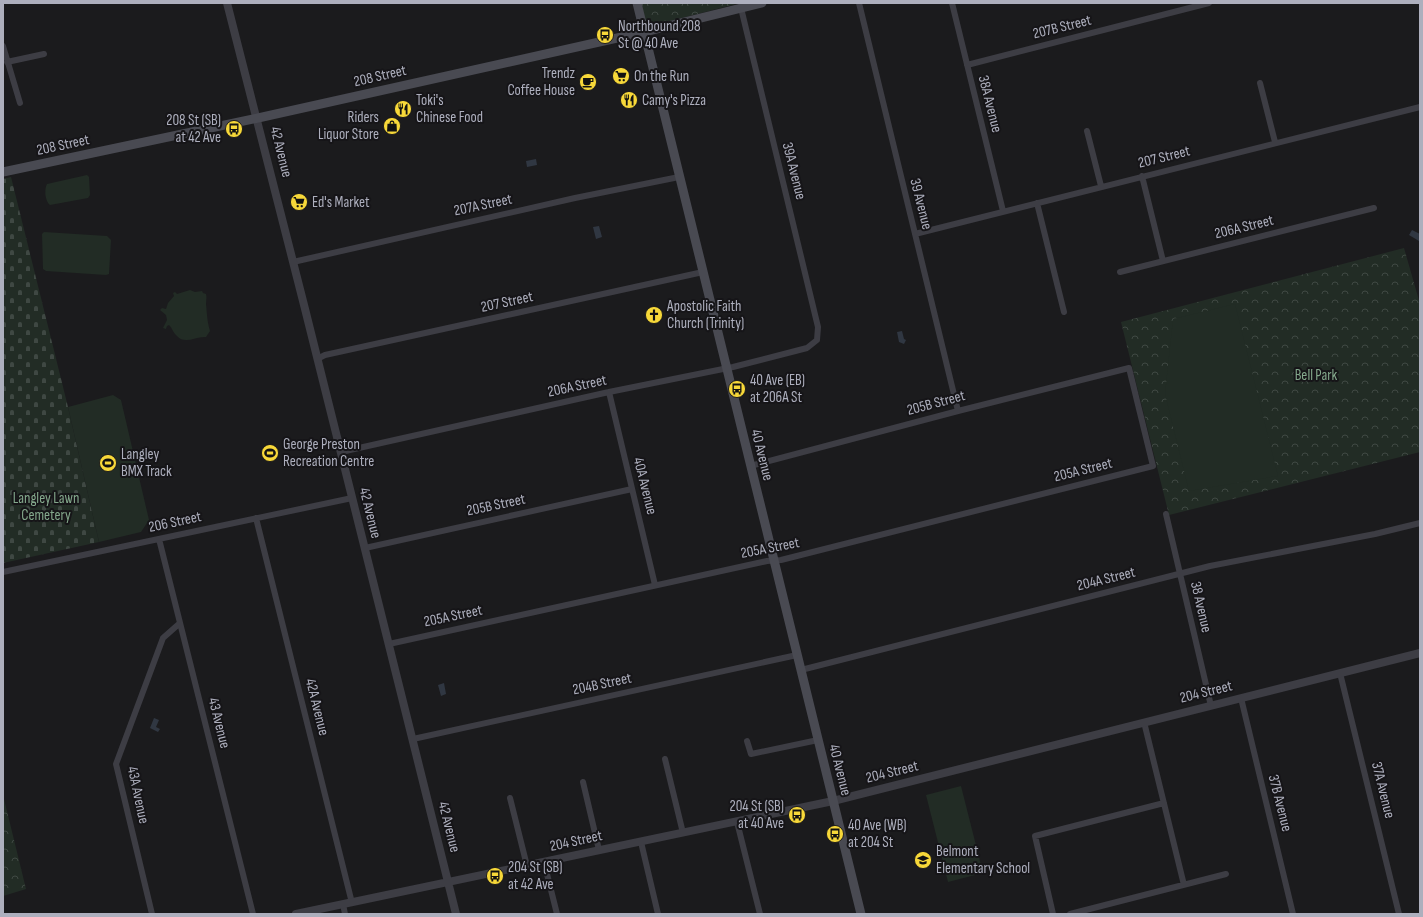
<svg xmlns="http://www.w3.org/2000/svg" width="1423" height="917" font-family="'Sofia Sans Condensed',sans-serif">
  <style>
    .forest { fill: url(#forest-crowns) }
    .cemetery { fill: url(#cemetery-stones) }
    .pitch { fill: #222c25 }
    .water { fill: #303742 }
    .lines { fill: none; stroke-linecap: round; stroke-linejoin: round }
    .minor { stroke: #3d3d44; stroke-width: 6 }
    .tertiary { stroke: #3d3d44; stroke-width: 8 }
    .secondary { stroke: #494a52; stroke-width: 9 }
    .labels { text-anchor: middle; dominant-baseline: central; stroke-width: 4; stroke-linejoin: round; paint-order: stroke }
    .poi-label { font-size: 15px; fill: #adafbd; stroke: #161518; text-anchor: start }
    .street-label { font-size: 15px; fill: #adafbd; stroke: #161518 }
    .park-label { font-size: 15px; fill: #84a88c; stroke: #161518 }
  </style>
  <defs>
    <pattern id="forest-crowns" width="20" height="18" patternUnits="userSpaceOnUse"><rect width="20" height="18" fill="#222c25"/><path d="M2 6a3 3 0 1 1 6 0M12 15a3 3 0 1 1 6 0" fill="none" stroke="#3f4843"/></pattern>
    <pattern id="cemetery-stones" width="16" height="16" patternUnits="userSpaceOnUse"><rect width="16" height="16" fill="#222c25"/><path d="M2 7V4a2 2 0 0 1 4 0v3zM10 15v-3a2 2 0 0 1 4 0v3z" fill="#3f4843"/></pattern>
  </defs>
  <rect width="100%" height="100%" fill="#1b1b1d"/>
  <path class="forest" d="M 641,3 L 740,3 L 647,27 Z
    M 1404,248 L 1420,304 L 1420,452 L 1169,515 L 1121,322 Z
    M 3,795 L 26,889 L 3,896 Z"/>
  <path class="cemetery" d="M 11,177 L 68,407 L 99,542 L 3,563 L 3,179 Z"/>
  <path class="pitch" d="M 87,175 L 89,177 L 90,195 L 88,198 L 50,205 C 45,201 44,190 47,184 Z
    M 44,232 L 107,236 L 111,240 L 109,274 L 106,275 L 46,271 L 43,269 L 42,234 Z
    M 190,290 L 195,292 L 202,291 L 203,293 L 206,294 C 207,298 206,301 206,304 C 207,313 207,321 210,331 L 206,337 C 196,336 185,345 177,336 C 173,333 173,329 169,325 L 167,326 L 166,329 L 163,328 L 167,320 L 166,315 L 160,310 L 162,308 L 166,309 L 168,303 L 174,296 L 173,293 L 175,292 L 177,294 Z
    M 1235,304 L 1278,476 L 1189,491 L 1165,394 L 1173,319 Z
    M 113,395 L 121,400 L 149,520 L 141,532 L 99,542 L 68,407 Z
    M 961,786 L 983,873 L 948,882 L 926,795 Z"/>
  <path class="water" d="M 536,159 L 537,165 L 527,167 L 526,161 Z
    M 599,226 L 602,237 L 596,239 L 593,227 Z
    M 1412,230 L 1420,234 L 1419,241 L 1409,235 Z
    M 902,331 L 904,339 L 906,340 L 904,344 L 899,342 L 897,332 Z
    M 444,683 L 446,694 L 441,696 L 438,685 Z
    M 154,718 L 159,720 L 156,727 L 160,729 L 158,732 L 150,728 Z"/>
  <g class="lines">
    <path class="minor" d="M 859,3 L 958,411
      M 952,3 L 1003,211
      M 3,46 L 20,103
      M 7,62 L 44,54
      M 967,65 L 1209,3
      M 1260,83 L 1275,142
      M 1087,131 L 1101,186
      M 1142,176 L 1163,261
      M 1037,203 L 1064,312
      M 915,234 L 1420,107
      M 293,262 L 575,198 L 679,177
      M 1120,272 L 1374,208
      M 317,359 L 325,355 L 703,272
      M 609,392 L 655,585
      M 341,452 L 609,392 L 733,367 L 807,348 L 817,340 L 818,327 L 741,8
      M 1166,514 L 1211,706
      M 256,518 L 352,903
      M 159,539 L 253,914
      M 365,548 L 632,489
      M 3,572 L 352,498
      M 389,644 L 767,561 L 781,560 L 1153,466 L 1129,368 L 958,411 L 750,466
      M 801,670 L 1210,566 L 1375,534 L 1420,523
      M 1340,673 L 1399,914
      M 1241,698 L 1293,914
      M 1144,722 L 1184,885
      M 413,739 L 797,655
      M 747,741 L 751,754 L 818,740
      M 665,759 L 683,833
      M 583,782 L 599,850
      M 510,798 L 527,866
      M 737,822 L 760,914
      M 641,842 L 658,914
      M 544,862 L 557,914
      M 343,904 L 345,914
      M 152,914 L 116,764 L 163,638 L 180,623
      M 1053,914 L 1035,836 L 1164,803
      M 1070,914 L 1226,874"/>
    <path class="tertiary" d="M 227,3 C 306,306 379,610 456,914
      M 296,914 L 833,801 L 1420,653"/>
    <path class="secondary" d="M 637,3 L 861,914
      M 3,172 L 258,118 L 644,32 L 762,3"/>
  </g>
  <defs>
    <g id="bus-disc" transform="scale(0.9)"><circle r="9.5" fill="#f7d839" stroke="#161518"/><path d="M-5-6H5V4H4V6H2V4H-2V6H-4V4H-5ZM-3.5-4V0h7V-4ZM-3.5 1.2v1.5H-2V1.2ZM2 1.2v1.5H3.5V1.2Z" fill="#111"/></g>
    <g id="supermarket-disc" transform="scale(0.9)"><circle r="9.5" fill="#f7d839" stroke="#161518"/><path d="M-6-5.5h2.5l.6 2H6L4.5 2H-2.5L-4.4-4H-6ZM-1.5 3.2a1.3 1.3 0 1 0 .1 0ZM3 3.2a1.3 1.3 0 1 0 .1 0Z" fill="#111"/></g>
    <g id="cafe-disc" transform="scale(0.9)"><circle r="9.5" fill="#f7d839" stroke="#161518"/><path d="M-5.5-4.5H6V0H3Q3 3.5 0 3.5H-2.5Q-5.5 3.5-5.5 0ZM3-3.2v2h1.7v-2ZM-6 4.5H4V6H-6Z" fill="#111"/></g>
    <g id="restaurant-disc" transform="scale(0.9)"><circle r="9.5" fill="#f7d839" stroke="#161518"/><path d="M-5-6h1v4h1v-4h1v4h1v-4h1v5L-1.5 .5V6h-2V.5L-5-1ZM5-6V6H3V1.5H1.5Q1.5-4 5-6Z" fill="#111"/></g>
    <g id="shop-disc" transform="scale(0.9)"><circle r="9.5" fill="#f7d839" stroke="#161518"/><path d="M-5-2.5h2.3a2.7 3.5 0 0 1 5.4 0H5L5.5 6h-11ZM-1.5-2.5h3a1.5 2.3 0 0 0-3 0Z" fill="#111"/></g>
    <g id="church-disc" transform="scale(0.9)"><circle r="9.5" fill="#f7d839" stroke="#161518"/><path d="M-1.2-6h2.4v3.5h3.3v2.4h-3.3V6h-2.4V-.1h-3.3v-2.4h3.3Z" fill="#111"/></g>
    <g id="stadium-disc" transform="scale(0.9)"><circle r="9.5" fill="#f7d839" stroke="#161518"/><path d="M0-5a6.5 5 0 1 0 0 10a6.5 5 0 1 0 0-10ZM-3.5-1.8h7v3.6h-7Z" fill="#111"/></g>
    <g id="school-disc" transform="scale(0.9)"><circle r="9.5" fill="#f7d839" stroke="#161518"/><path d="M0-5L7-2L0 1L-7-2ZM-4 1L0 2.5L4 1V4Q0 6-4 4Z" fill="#111"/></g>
  </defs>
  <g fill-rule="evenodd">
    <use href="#bus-disc" x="605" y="35"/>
    <use href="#supermarket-disc" x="621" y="76"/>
    <use href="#cafe-disc" x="588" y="82"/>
    <use href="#restaurant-disc" x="629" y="100"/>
    <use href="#restaurant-disc" x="403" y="109"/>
    <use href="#shop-disc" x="392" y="126"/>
    <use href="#bus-disc" x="234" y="129"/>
    <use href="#supermarket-disc" x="299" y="202"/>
    <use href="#church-disc" x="654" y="315"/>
    <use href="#bus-disc" x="737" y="389"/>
    <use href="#stadium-disc" x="270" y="453"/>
    <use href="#stadium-disc" x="108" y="463"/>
    <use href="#bus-disc" x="797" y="815"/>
    <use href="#bus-disc" x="835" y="834"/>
    <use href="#school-disc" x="923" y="860"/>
    <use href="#bus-disc" x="495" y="876"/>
  </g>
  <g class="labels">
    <g class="poi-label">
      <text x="618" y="26">Northbound 208<tspan x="618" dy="17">St @ 40 Ave</tspan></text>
      <text x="575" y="73" text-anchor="end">Trendz<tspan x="575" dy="17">Coffee House</tspan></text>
      <text x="634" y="76">On the Run</text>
      <text x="416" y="100">Toki's<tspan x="416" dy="17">Chinese Food</tspan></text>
      <text x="642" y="100">Camy's Pizza</text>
      <text x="379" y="117" text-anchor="end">Riders<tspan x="379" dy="17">Liquor Store</tspan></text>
      <text x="221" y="120" text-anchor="end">208 St (SB)<tspan x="221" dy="17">at 42 Ave</tspan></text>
      <text x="312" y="202">Ed's Market</text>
      <text x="667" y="306">Apostolic Faith<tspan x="667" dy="17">Church (Trinity)</tspan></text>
      <text x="750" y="380">40 Ave (EB)<tspan x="750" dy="17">at 206A St</tspan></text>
      <text x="283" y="444">George Preston<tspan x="283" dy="17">Recreation Centre</tspan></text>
      <text x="121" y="454">Langley<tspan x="121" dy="17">BMX Track</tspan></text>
      <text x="784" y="806" text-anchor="end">204 St (SB)<tspan x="784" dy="17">at 40 Ave</tspan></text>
      <text x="848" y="825">40 Ave (WB)<tspan x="848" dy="17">at 204 St</tspan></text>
      <text x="936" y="851">Belmont<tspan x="936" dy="17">Elementary School</tspan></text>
      <text x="508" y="867">204 St (SB)<tspan x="508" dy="17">at 42 Ave</tspan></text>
    </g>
    <g class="street-label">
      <text transform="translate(1062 27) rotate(-14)">207B Street</text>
      <text transform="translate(380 76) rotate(-13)">208 Street</text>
      <text transform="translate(990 104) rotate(76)">38A Avenue</text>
      <text transform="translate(63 145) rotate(-12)">208 Street</text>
      <text transform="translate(281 152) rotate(76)">42 Avenue</text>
      <text transform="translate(1164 157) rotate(-14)">207 Street</text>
      <text transform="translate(794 171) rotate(76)">39A Avenue</text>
      <text transform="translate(921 204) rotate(76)">39 Avenue</text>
      <text transform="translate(483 205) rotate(-12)">207A Street</text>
      <text transform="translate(1244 227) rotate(-14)">206A Street</text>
      <text transform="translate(507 302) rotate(-12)">207 Street</text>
      <text transform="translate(577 386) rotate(-12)">206A Street</text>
      <text transform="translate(936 403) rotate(-15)">205B Street</text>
      <text transform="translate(762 455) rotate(76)">40 Avenue</text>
      <text transform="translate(1083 470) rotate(-14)">205A Street</text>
      <text transform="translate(645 486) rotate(76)">40A Avenue</text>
      <text transform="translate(496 505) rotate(-12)">205B Street</text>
      <text transform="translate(370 513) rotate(76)">42 Avenue</text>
      <text transform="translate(175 522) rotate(-12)">206 Street</text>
      <text transform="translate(770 548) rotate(-11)">205A Street</text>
      <text transform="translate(1106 579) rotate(-14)">204A Street</text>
      <text transform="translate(1201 607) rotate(77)">38 Avenue</text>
      <text transform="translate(453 616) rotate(-12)">205A Street</text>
      <text transform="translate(602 684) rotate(-12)">204B Street</text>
      <text transform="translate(1206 692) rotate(-14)">204 Street</text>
      <text transform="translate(317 707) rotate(76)">42A Avenue</text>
      <text transform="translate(219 723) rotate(76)">43 Avenue</text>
      <text transform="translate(840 770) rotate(76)">40 Avenue</text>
      <text transform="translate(892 772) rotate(-14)">204 Street</text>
      <text transform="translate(1383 790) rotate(76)">37A Avenue</text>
      <text transform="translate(138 795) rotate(78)">43A Avenue</text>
      <text transform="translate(1280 803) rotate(76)">37B Avenue</text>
      <text transform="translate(449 827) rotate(76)">42 Avenue</text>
      <text transform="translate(576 841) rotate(-12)">204 Street</text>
    </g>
    <g class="park-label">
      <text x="1316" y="375">Bell Park</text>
      <text x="46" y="498">Langley Lawn<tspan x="46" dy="17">Cemetery</tspan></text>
    </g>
  </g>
  <rect width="1423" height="917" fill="none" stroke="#adafbd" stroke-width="8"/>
</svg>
